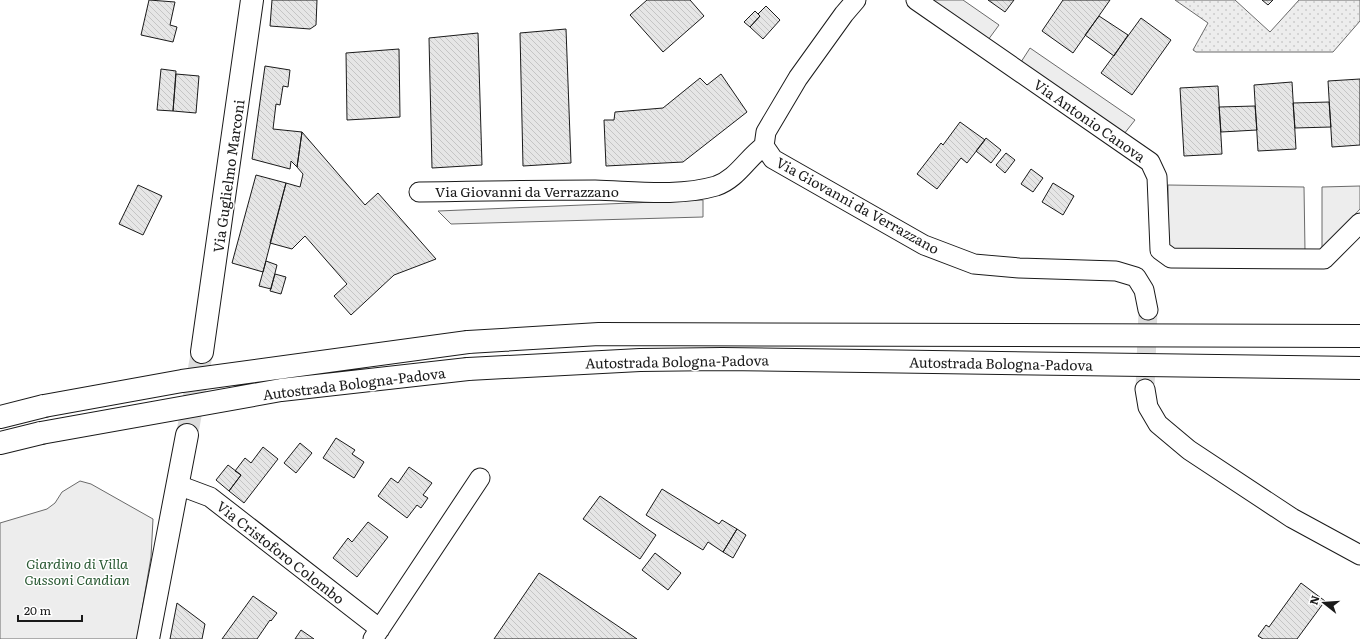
<svg xmlns="http://www.w3.org/2000/svg" width="1360" height="639" font-family="Literata,serif">
  <style>
    .grass { fill: url(#grass-dots); stroke: #6a6a6a }
    .built { fill: #ededed; stroke: #6a6a6a }
    .building { fill: url(#building-back-hatch); stroke: #1a1a1a }
    .lines { fill: none; stroke-linecap: round; stroke-linejoin: round }
    .street-tunnel { stroke: #ddd; stroke-width: 19; stroke-dasharray: 19 10; stroke-linecap: butt }
    .secondary-tunnel { stroke: #ddd; stroke-width: 22; stroke-dasharray: 22 11; stroke-linecap: butt }
    .street-casing { stroke: #1a1a1a; stroke-width: 21 }
    .secondary-casing { stroke: #1a1a1a; stroke-width: 24 }
    .highway-casing { stroke: #1a1a1a; stroke-width: 24 }
    .street { stroke: #fff; stroke-width: 19 }
    .secondary { stroke: #fff; stroke-width: 22 }
    .highway { stroke: #fff; stroke-width: 22 }
    .highway-bridge-casing { stroke: #1a1a1a; stroke-width: 24; stroke-linecap: butt }
    .highway-bridge { stroke: #fff; stroke-width: 22 }
    .labels { text-anchor: middle; dominant-baseline: central; stroke-width: 3; stroke-linejoin: round; paint-order: stroke }
    .street-label { font-size: 14px; fill: #1a1a1a; stroke: #fff }
    .park-label { font-size: 14px; font-style: italic; fill: #2b5a34; stroke: #fff }
  </style>
  <defs>
    <pattern id="grass-dots" width="8" height="8" patternUnits="userSpaceOnUse"><rect width="8" height="8" fill="#ededed"/><path d="M2 2h.1M6 6h.1" fill="none" stroke="#cbcbcb" stroke-width="1.8" stroke-linecap="round"/></pattern>
    <pattern id="building-back-hatch" width="6" height="6" patternUnits="userSpaceOnUse"><rect width="6" height="6" fill="#e6e6e6"/><path d="M-1 5l2 2M0 0l6 6M5-1l2 2" fill="none" stroke="#c5c5c5"/></pattern>
  </defs>
  <rect width="100%" height="100%" fill="#fff"/>
  <path class="grass" d="M 1175,0 L 1235,0 L 1270,32 L 1299,0 L 1360,0 L 1360,21 L 1333,52 L 1196,52 L 1193,50 L 1208,23 Z"/>
  <path class="built" d="M 933,0 L 963,0 L 999,25 L 988,40 Z
    M 1030,48 L 1135,120 L 1124,134 L 1021,62 Z
    M 1168,185 L 1304,187 L 1305,251 L 1180,253 L 1169,246 L 1168,242 Z
    M 1360,186 L 1360,209 L 1322,250 L 1322,187 Z
    M 703,200 L 703,217 L 451,224 L 438,211 Z
    M 80,481 L 91,484 L 153,519 L 151,557 L 137,639 L 0,639 L 0,523 L 47,509 L 55,503 L 62,492 Z"/>
  <path class="building" d="M 149,0 L 175,2 L 170,25 L 177,27 L 173,42 L 141,35 Z
    M 272,0 L 317,0 L 316,25 L 310,29 L 270,26 Z
    M 647,0 L 690,0 L 704,16 L 663,52 L 630,15 Z
    M 988,0 L 1014,0 L 1005,12 Z
    M 1063,0 L 1110,0 L 1073,53 L 1042,31 Z
    M 1262,0 L 1273,0 L 1268,5 Z
    M 766,6 L 780,20 L 763,39 L 750,27 L 760,16 L 758,14 Z
    M 755,11 L 760,16 L 750,27 L 744,22 Z
    M 1099,16 L 1128,35 L 1114,56 L 1085,35 Z
    M 1141,18 L 1171,40 L 1132,95 L 1101,73 Z
    M 566,29 L 571,163 L 523,166 L 520,33 Z
    M 478,33 L 482,165 L 432,168 L 429,38 Z
    M 399,49 L 400,117 L 347,120 L 346,53 Z
    M 265,66 L 290,70 L 288,87 L 283,86 L 280,105 L 276,104 L 273,129 L 302,132 L 297,167 L 291,161 L 290,169 L 252,159 Z
    M 161,69 L 176,71 L 173,111 L 157,110 Z
    M 176,74 L 199,76 L 196,113 L 173,111 Z
    M 721,74 L 747,112 L 683,162 L 606,166 L 604,120 L 614,120 L 615,112 L 663,108 L 700,78 L 707,85 Z
    M 1360,79 L 1360,145 L 1332,147 L 1328,81 Z
    M 1292,82 L 1296,149 L 1258,151 L 1254,85 Z
    M 1218,86 L 1222,154 L 1184,156 L 1180,88 Z
    M 1329,102 L 1331,127 L 1295,128 L 1293,103 Z
    M 1255,106 L 1257,130 L 1221,132 L 1219,107 Z
    M 960,122 L 985,140 L 967,163 L 961,158 L 937,189 L 917,174 L 941,143 L 943,145 Z
    M 302,132 L 365,205 L 378,193 L 436,259 L 394,275 L 351,315 L 334,296 L 347,284 L 305,236 L 292,249 L 270,243 L 286,183 L 300,187 L 303,174 L 297,167 Z
    M 986,138 L 1001,150 L 991,163 L 976,151 Z
    M 1006,153 L 1015,160 L 1005,173 L 996,165 Z
    M 1031,169 L 1043,178 L 1033,192 L 1021,184 Z
    M 256,175 L 286,183 L 263,272 L 232,263 Z
    M 1053,183 L 1074,196 L 1063,215 L 1042,202 Z
    M 138,185 L 162,196 L 143,235 L 119,224 Z
    M 266,261 L 277,265 L 271,289 L 259,286 Z
    M 275,274 L 286,277 L 281,294 L 270,291 Z
    M 336,438 L 355,450 L 352,454 L 364,462 L 354,478 L 323,458 Z
    M 300,443 L 312,453 L 296,473 L 284,463 Z
    M 263,447 L 278,459 L 244,503 L 229,491 L 241,475 L 235,471 L 245,458 L 251,463 Z
    M 228,465 L 241,475 L 229,491 L 216,480 Z
    M 409,467 L 432,483 L 423,495 L 428,498 L 421,508 L 417,505 L 407,518 L 378,496 L 391,478 L 398,483 Z
    M 662,489 L 719,524 L 722,520 L 737,529 L 723,552 L 708,542 L 703,550 L 646,515 Z
    M 600,496 L 656,535 L 640,559 L 583,519 Z
    M 368,522 L 388,537 L 357,577 L 333,558 L 348,538 L 352,542 Z
    M 737,529 L 746,535 L 733,558 L 723,552 Z
    M 655,553 L 681,573 L 668,590 L 642,570 Z
    M 539,573 L 547,578 L 637,639 L 494,639 Z
    M 1301,583 L 1325,601 L 1297,639 L 1263,639 L 1258,636 L 1266,625 L 1269,627 Z
    M 253,596 L 277,613 L 271,621 L 270,620 L 257,639 L 222,639 Z
    M 177,603 L 205,624 L 202,639 L 170,639 Z
    M 301,630 L 314,639 L 295,639 Z"/>
  <g class="lines">
    <path class="street-tunnel" d="M 1145,389 L 1148,310"/>
    <path class="secondary-tunnel" d="M 187,435 L 202,352"/>
    <g class="street-casing">
      <path id="street" d="M 916,0 L 1150,162 L 1157,177 L 1160,250 L 1171,258 L 1324,259 L 1360,223
        M 764,146 L 773,159 L 924,245 L 974,264 L 1019,268 L 1116,271 L 1136,277 L 1144,290 L 1148,310
        M 419,192 C 477,191 536,190 595,190 C 634,191 678,197 716,186 C 737,179 747,158 764,146 L 766,132 L 798,78 L 844,14 L 856,0
        M 1145,389 L 1148,407 L 1158,424 L 1189,450 L 1292,518 L 1360,555
        M 178,485 L 210,497 L 380,629
        M 373,639 L 480,478"/>
    </g>
    <g class="secondary-casing">
      <path id="secondary" d="M 202,352 L 252,0
        M 148,639 L 187,435"/>
    </g>
    <g class="highway-casing">
      <path id="highway" d="M 468,342 L 599,334 L 1360,336
        M 468,369 L 640,360 L 722,359 L 1360,368
        M 0,417 L 44,406
        M 0,443 L 41,433"/>
    </g>
    <use href="#street" class="street"/>
    <use href="#secondary" class="secondary"/>
    <use href="#highway" class="highway"/>
    <g class="highway-bridge-casing">
      <path id="highway-bridge" d="M 44,406 L 182,381 L 468,342
        M 41,433 L 281,390 L 468,369"/>
    </g>
    <use href="#highway-bridge" class="highway-bridge"/>
  </g>
  <g class="labels">
    <g class="street-label">
      <text transform="translate(1090 120) rotate(35)">Via Antonio Canova</text>
      <text transform="translate(228 176) rotate(-82)">Via Guglielmo Marconi</text>
      <text x="527" y="191">Via Giovanni da Verrazzano</text>
      <text transform="translate(858 205) rotate(29)">Via Giovanni da Verrazzano</text>
      <text transform="translate(677 361) rotate(-1)">Autostrada Bologna-Padova</text>
      <text transform="translate(1001 363) rotate(1)">Autostrada Bologna-Padova</text>
      <text transform="translate(354 383) rotate(-7)">Autostrada Bologna-Padova</text>
      <text transform="translate(281 552) rotate(38)">Via Cristoforo Colombo</text>
    </g>
    <g class="park-label">
      <text x="77" y="563">Giardino di Villa<tspan x="77" dy="16">Gussoni Candian</tspan></text>
    </g>
  </g>
  <g transform="translate(1324 603) rotate(287)" stroke="#ffffff" stroke-width="3" paint-order="stroke">
  <path d="M0-3L7 15L0 10L-7 15Z" fill="#1a1a1a"/>
  <text y="-6" font-size="11" font-weight="bold" text-anchor="middle" fill="#1a1a1a">N</text>
  </g>
  <path d="M18 615v6h64v-6" fill="none" stroke="#1a1a1a" stroke-width="2"/>
  <text x="24" y="615" font-size="12" fill="#1a1a1a" stroke="#ffffff" stroke-width="3" paint-order="stroke">20 m</text>
</svg>
